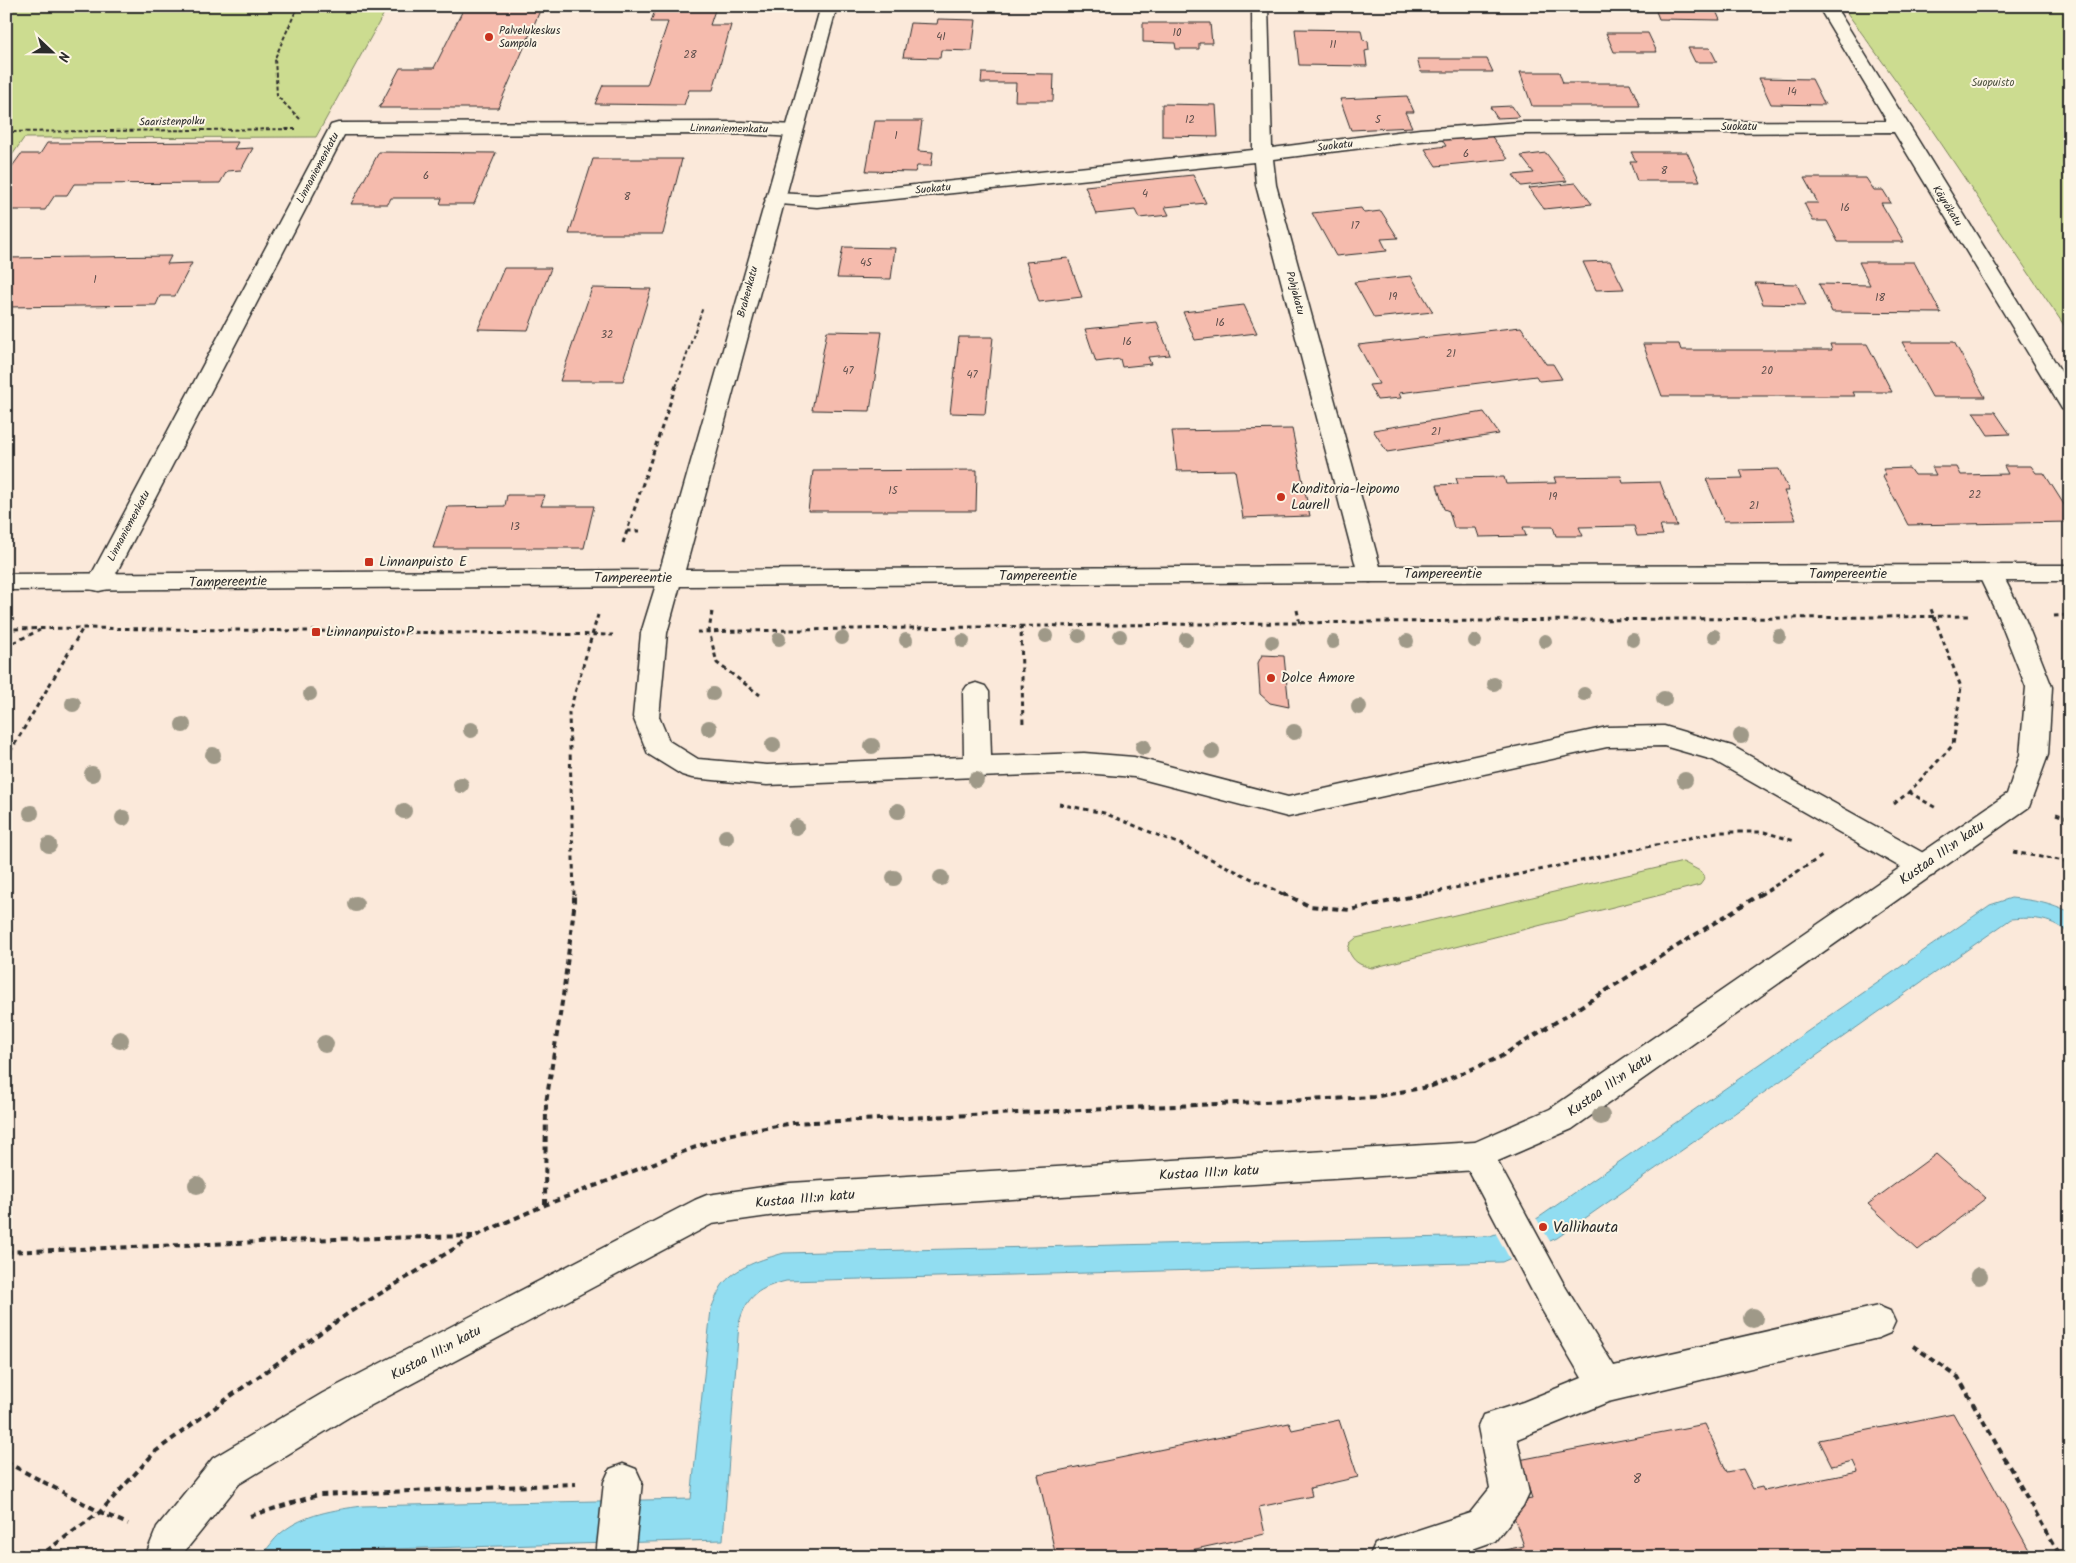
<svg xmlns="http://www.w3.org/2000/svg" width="2076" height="1563" font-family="Kalam,sans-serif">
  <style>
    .green { fill: #ccdc90; stroke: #7c845e }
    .water { fill: #91ddf1; stroke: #6896a2 }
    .pier { fill: #fbe9da }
    .building { fill: #f5bbad; stroke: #2b2b2b }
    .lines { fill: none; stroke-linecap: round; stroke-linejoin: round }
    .service-casing { stroke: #2b2b2b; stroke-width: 3 }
    .minor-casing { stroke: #2b2b2b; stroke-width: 3 }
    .secondary-casing { stroke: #2b2b2b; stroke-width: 3 }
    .path-far2 { stroke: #2b2b2b; stroke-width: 2; stroke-dasharray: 4 2.5; stroke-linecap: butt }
    .path-far1 { stroke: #2b2b2b; stroke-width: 3; stroke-dasharray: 4.5 4; stroke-linecap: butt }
    .path { stroke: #2b2b2b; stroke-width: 4; stroke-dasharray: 6 4.5; stroke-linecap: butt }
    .service { fill: #fcf5e5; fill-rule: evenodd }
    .minor { fill: #fcf5e5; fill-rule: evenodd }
    .secondary { fill: #fcf5e5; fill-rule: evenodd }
    .tree { fill: #9f9988 }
    .poi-dot { fill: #c8321e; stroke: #fcf5e5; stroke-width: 2 }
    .labels { text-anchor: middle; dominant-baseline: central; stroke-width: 4; stroke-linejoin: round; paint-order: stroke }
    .far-poi-label { font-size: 11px; fill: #2b2b2b; stroke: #fcf5e5; text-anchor: start }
    .number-label { font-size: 11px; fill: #5e4f4c }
    .far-park-label { font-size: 11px; fill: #535744; stroke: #fcf5e5 }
    .far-street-label { font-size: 11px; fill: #2b2b2b; stroke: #fcf5e5 }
    .poi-label { font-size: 14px; fill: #2b2b2b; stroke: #fcf5e5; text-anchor: start }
    .street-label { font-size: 14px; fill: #2b2b2b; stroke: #fcf5e5 }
    .near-number-label { font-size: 14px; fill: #5e4f4c }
    .near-poi-label { font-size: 16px; fill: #2b2b2b; stroke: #fcf5e5; text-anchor: start }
  </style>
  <rect width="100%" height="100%" fill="#fbe9da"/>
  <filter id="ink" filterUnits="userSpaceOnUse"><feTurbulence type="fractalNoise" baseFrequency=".02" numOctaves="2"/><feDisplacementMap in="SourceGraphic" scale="10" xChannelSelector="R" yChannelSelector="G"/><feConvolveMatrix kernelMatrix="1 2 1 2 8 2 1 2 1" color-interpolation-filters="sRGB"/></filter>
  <g filter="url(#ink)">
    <path class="green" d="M 6,6 L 388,6 L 316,137 L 24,138 L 6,164 Z
      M 1842,6 L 2070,6 L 2070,334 L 1932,130 Z
      M 1683,862 L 1700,871 L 1705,878 L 1700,885 L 1372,968 C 1359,965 1353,962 1348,949 L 1350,943 L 1356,938 Z"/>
    <path class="water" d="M 2011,898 C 2033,900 2050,903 2070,913 L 2070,935 C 2053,918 2034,917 2011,919 L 1557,1238 L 1502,1262 L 786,1281 C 759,1288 747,1295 739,1323 L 723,1540 L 352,1550 L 323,1557 L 261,1557 C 267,1549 274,1539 281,1533 C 304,1514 334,1510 362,1506 L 691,1499 L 711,1309 C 714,1302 717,1294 721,1287 C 734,1267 763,1259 784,1253 L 1490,1236 L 1538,1218 L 1990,905 Z"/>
    <path class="pier" d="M 1535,1216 L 1551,1243 L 1511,1261 L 1495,1232 Z"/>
    <path class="building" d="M 465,6 L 542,6 L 498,108 L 379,108 L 400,68 L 434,68 Z
      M 1654,6 L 1714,6 L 1720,20 L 1659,19 Z
      M 656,7 L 716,7 L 710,25 L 731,25 L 713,90 L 689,90 L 684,105 L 595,104 L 603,85 L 647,85 L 668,22 L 651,22 Z
      M 938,19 L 976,20 L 972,51 L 941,50 L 940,58 L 903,57 L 910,23 L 937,24 Z
      M 1143,23 L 1210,23 L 1212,43 L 1199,43 L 1199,49 L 1176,49 L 1175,43 L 1143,42 Z
      M 1295,29 L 1361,30 L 1363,40 L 1368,41 L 1369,50 L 1365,51 L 1367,66 L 1299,65 Z
      M 1606,33 L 1648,33 L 1657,52 L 1614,52 Z
      M 1688,48 L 1710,48 L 1717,62 L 1695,62 Z
      M 1417,59 L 1487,59 L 1493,72 L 1421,72 Z
      M 1520,72 L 1559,72 L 1563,83 L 1630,83 L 1640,106 L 1532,106 Z
      M 982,73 L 1054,74 L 1053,101 L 1015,101 L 1016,83 L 981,83 Z
      M 1759,78 L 1812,79 L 1825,105 L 1771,104 Z
      M 1407,96 L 1414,112 L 1405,112 L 1412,127 L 1351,130 L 1340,99 Z
      M 1162,104 L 1216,105 L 1218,137 L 1162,136 Z
      M 1512,106 L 1519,117 L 1497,118 L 1490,107 Z
      M 875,121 L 922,121 L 918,151 L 933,152 L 931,166 L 917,166 L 915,172 L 866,171 Z
      M 1490,134 L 1508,159 L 1436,166 L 1425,149 L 1446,146 L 1441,138 Z
      M 238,142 L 234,149 L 253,148 L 241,170 L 227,171 L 220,183 L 74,184 L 67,195 L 55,195 L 45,210 L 6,210 L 6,175 L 21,154 L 40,154 L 47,143 Z
      M 379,152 L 496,153 L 474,204 L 440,204 L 442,198 L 391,198 L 388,204 L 351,204 Z
      M 1631,152 L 1687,152 L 1700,181 L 1637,181 L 1630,161 L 1636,161 Z
      M 1546,153 L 1567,181 L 1521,186 L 1513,175 L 1534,173 L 1521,156 Z
      M 593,159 L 682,159 L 663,234 L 569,234 Z
      M 1193,175 L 1206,203 L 1165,207 L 1169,215 L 1139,218 L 1135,210 L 1096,214 L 1085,186 Z
      M 1804,178 L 1866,178 L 1874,190 L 1883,190 L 1891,203 L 1881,203 L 1904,242 L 1838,242 L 1827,221 L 1813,221 L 1804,203 L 1818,203 Z
      M 1576,183 L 1592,204 L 1544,209 L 1529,188 Z
      M 1361,208 L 1364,213 L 1381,211 L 1398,238 L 1381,239 L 1387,251 L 1336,256 L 1312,213 Z
      M 843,247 L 895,248 L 891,279 L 837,278 Z
      M 171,256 L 167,264 L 192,263 L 175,296 L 160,296 L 156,305 L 6,307 L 6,258 Z
      M 1068,258 L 1082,297 L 1039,302 L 1026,262 Z
      M 1610,261 L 1624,289 L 1596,290 L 1583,262 Z
      M 1859,262 L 1914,262 L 1941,313 L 1832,312 L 1819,284 L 1870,285 Z
      M 504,268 L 551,268 L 528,330 L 478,329 Z
      M 1411,276 L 1433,312 L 1374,318 L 1354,282 Z
      M 1755,283 L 1797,284 L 1806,305 L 1763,304 Z
      M 592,288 L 651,289 L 623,381 L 560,381 Z
      M 1244,305 L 1257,333 L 1195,340 L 1183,312 Z
      M 1157,322 L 1170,355 L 1148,357 L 1151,364 L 1122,367 L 1120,359 L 1096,362 L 1085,329 Z
      M 1521,327 L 1546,364 L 1553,364 L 1562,379 L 1539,381 L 1536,376 L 1399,393 L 1401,398 L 1377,400 L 1369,385 L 1379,384 L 1358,345 Z
      M 827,331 L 882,332 L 870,411 L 812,410 Z
      M 959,337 L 993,337 L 985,414 L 950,413 Z
      M 1902,342 L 1954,342 L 1985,397 L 1932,397 Z
      M 1643,344 L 1679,344 L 1681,350 L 1832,350 L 1830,344 L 1867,344 L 1892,392 L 1853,392 L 1855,396 L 1662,396 Z
      M 1484,412 L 1499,434 L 1387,452 L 1373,430 Z
      M 1973,412 L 1995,412 L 2010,434 L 1988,435 Z
      M 1292,429 L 1310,516 L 1243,518 L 1235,470 L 1177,471 L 1172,431 Z
      M 2004,466 L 2031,466 L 2036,473 L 2044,473 L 2070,514 L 2070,522 L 1908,525 L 1882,475 L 1886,475 L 1883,469 L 1909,468 L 1914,475 L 1936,475 L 1932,467 L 1957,467 L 1961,475 L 2008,474 Z
      M 1779,469 L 1789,491 L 1784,491 L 1796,520 L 1724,521 L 1706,479 L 1743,478 L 1740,470 Z
      M 977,470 L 976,511 L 808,511 L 813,471 Z
      M 1621,476 L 1623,483 L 1660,482 L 1677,526 L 1660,526 L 1663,535 L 1637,536 L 1634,526 L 1579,527 L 1583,536 L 1556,536 L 1553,527 L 1523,527 L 1526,536 L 1479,537 L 1476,528 L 1454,528 L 1449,511 L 1444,509 L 1437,485 L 1458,484 L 1456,478 L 1504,477 L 1506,484 L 1556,483 L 1554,477 Z
      M 507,495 L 545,495 L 541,506 L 594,506 L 584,548 L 433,548 L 447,507 L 505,506 Z
      M 1262,655 L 1284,656 L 1289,707 L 1270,703 L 1260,694 L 1258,663 Z
      M 1936,1154 L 1986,1198 L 1918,1250 L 1868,1204 Z
      M 1953,1413 L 2033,1557 L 1470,1557 L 1524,1546 L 1509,1502 L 1532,1498 L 1519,1460 L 1705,1424 L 1727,1472 L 1743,1469 L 1753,1489 L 1762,1487 L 1764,1491 L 1858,1472 L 1853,1461 L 1832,1466 L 1819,1440 Z
      M 1339,1420 L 1358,1477 L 1310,1488 L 1312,1496 L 1259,1507 L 1265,1534 L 1159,1557 L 1056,1557 L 1038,1475 L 1289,1423 L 1292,1430 Z"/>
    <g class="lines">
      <g class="service-casing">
        <path id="service" d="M 670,570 L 679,572 L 682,578 L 667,633 L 659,717 L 669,741 L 698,759 L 767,765 L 964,757 L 963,692 L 967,686 L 976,683 L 985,686 L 989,692 L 991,756 L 1084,753 L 1134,757 L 1288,797 L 1607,727 L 1664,726 L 1732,746 L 1934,859 L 1938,867 L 1934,875 L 1924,878 L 1914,875 L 1713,760 L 1664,746 L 1607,747 L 1288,817 L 1134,777 L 1084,773 L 767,785 L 692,778 L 682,775 L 648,754 L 633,717 L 641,633 L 658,578 L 661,572 Z
          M 1477,1142 L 1489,1146 L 1566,1288 L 1614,1366 L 1878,1306 L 1890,1311 L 1895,1322 L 1890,1333 L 1878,1338 L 1608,1402 L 1517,1439 L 1529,1493 L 1523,1506 L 1495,1541 L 1450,1557 L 1369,1557 L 1375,1544 L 1470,1513 L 1490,1488 L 1478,1427 L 1483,1415 L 1523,1402 L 1582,1378 L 1542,1310 L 1461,1156 L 1465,1146 Z
          M 623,1464 L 636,1469 L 642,1482 L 634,1557 L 596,1557 L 604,1482 L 610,1469 Z"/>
      </g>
      <g class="minor-casing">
        <path id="minor" d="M 1252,6 L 1268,6 L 1272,148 L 1420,129 L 1520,122 L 1887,121 L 1818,6 L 1835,6 L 2070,386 L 2070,411 L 2062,409 L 2059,404 L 1894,132 L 1520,134 L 1420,141 L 1273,159 L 1276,185 L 1382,574 L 1379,580 L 1370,582 L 1361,580 L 1358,574 L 1256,185 L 1254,162 L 817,207 L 768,203 L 765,199 L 768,195 L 775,193 L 817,195 L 1253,150 Z
          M 743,122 L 793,125 L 800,127 L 802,131 L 800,135 L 793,137 L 743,134 L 344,135 L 111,583 L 108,589 L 99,591 L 90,589 L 87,583 L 331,125 L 338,123 Z
          M 1990,566 L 1999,568 L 2002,574 L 2024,616 L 2052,687 L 2048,755 L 2029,807 L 1572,1129 L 1477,1170 L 790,1213 L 712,1224 L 349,1417 L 239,1484 L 185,1551 L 183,1557 L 145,1557 L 157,1527 L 213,1458 L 323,1393 L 695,1200 L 707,1195 L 790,1183 L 1475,1142 L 1550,1109 L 2007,794 L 2020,755 L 2026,687 L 1998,616 L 1978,574 L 1981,568 Z"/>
      </g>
      <g class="secondary-casing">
        <path id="secondary" d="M 821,6 L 837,6 L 685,570 L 1370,566 L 2070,565 L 2070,581 L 1370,582 L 6,590 L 6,574 L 660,570 Z"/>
      </g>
      <path class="path-far2" d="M 298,6 L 275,58 L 277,96 L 301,120
        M 6,132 L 297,129
        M 676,387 L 703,307"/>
      <path class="path-far1" d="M 627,531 L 642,531
        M 623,543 L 676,385
        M 1297,610 L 1300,624
        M 712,612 L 709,631 L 717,663 L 760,695
        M 2054,616 L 2070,615
        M 1021,625 L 1023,727
        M 6,629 L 83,628 L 613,635
        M 7,629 L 13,618
        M 697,632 C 1121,623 1544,621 1968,616
        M 6,646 L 40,630
        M 6,759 L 83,628
        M 1909,792 L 1936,808
        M 1059,804 L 1104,813 L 1182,845 L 1285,895
        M 1894,804 L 1909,792 L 1953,745 L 1961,687 L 1931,609
        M 2056,814 L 2070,819
        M 2013,852 L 2070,862
        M 574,895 L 569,713 L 598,615
        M 1422,895 L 1717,832 L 1764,832 L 1795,841
        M 1760,895 L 1824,855"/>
      <path class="path" d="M 1283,893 L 1309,906 L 1350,910 L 1428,893
        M 545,1205 L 546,1103 L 563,996 L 574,908 L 574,893
        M 6,1252 L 335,1239 L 473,1236
        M 1913,1346 L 1958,1377 L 2061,1557
        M 6,1462 L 100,1512 L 128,1524
        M 250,1516 L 318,1495 L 576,1484
        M 38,1557 L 100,1512 L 156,1451 L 228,1398 L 350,1312 L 475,1236 L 545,1205 L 727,1135 L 793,1123 L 1374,1097 L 1432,1086 L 1500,1057 L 1762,893"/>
      <use href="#service" class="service"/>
      <use href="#minor" class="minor"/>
      <use href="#secondary" class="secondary"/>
    </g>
    <g class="tree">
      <circle cx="1046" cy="636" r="7"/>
      <circle cx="1079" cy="636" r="7"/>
      <circle cx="1120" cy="636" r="7"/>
      <circle cx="1714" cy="636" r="7"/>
      <circle cx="1779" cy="636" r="7"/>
      <circle cx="842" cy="638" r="7"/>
      <circle cx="779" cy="639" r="7"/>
      <circle cx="1186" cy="639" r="7"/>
      <circle cx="906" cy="640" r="7"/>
      <circle cx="1633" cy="640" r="7"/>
      <circle cx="963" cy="641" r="7"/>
      <circle cx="1407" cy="641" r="7"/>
      <circle cx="1475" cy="641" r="7"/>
      <circle cx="1545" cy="641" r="7"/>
      <circle cx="1272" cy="642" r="7"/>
      <circle cx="1333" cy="642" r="7"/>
      <circle cx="1494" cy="684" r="7"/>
      <circle cx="310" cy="694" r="7"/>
      <circle cx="713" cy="694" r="7"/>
      <circle cx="1584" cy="694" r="7"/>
      <circle cx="1664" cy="699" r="8"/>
      <circle cx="73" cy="704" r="8"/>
      <circle cx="1359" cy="707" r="8"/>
      <circle cx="183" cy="725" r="8"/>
      <circle cx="709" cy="728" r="8"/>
      <circle cx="471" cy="730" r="8"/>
      <circle cx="1294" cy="732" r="8"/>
      <circle cx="1741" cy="736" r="8"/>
      <circle cx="773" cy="745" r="8"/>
      <circle cx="872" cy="746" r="8"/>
      <circle cx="1143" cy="747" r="8"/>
      <circle cx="1212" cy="751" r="8"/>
      <circle cx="213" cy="755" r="8"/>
      <circle cx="92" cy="774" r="8"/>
      <circle cx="976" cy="780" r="8"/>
      <circle cx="1685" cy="780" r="8"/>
      <circle cx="461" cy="785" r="8"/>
      <circle cx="404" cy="811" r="8"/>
      <circle cx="898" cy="811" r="8"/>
      <circle cx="31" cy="813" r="8"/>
      <circle cx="123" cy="818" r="8"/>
      <circle cx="796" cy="827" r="8"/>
      <circle cx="726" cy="837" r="8"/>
      <circle cx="49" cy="845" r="8"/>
      <circle cx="894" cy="878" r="8"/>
      <circle cx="941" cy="878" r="8"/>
      <circle cx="356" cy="904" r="8"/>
      <circle cx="120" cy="1040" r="9"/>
      <circle cx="325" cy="1044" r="9"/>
      <circle cx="1601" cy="1116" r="9"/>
      <circle cx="197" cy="1185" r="9"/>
      <circle cx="1979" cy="1276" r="9"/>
      <circle cx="1753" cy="1318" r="10"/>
    </g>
  </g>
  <g class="poi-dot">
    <circle cx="489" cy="37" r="5"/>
    <circle cx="1281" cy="497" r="5"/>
    <rect x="364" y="557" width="10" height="10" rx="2.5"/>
    <rect x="311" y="627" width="10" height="10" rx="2.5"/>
    <circle cx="1271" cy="678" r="5"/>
    <circle cx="1543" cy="1227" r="5"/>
  </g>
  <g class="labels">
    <g class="far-poi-label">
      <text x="499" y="31">Palvelukeskus<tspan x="499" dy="13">Sampola</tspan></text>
    </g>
    <g class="number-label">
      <text x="1177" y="33">10</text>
      <text x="941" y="37">41</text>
      <text x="1333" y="45">11</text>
      <text x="690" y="55">28</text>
      <text x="1792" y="92">14</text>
      <text x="1190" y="120">12</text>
      <text x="1378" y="120">5</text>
      <text x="896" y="136">1</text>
      <text x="1466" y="154">6</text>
      <text x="1664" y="171">8</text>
      <text x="426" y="176">6</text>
      <text x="1145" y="194">4</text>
      <text x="627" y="197">8</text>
      <text x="1845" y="208">16</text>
      <text x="1355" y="226">17</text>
      <text x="866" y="263">45</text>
      <text x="95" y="280">1</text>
      <text x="1393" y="297">19</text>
      <text x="1880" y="298">18</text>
      <text x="1220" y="323">16</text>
      <text x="607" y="335">32</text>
      <text x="1127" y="342">16</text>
      <text x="1451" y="354">21</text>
      <text x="848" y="371">47</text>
      <text x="1767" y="371">20</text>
      <text x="972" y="375">47</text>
      <text x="1436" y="432">21</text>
      <text x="893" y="491">15</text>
      <text x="1975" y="495">22</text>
      <text x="1553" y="497">19</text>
      <text x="1754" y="506">21</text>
      <text x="515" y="527">13</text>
    </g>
    <g class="far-park-label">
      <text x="1993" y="83">Suopuisto</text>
    </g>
    <g class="far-street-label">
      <text transform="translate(172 122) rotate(-1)">Saaristenpolku</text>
      <text x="1739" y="127">Suokatu</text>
      <text transform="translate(729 129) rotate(1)">Linnaniemenkatu</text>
      <text transform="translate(1335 146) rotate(-7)">Suokatu</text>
      <text transform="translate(318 168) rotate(-62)">Linnaniemenkatu</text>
      <text transform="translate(933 189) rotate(-6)">Suokatu</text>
      <text transform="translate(1947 206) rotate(58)">Käyräkatu</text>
      <text transform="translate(748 292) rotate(-75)">Brahenkatu</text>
      <text transform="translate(1295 293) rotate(75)">Pohjakatu</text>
      <text transform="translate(129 526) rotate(-62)">Linnaniemenkatu</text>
    </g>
    <g class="poi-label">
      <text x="1291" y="489">Konditoria-leipomo<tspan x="1291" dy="16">Laurell</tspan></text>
      <text x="379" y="562">Linnanpuisto E</text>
      <text x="326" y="632">Linnanpuisto P</text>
      <text x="1281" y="678">Dolce Amore</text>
    </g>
    <g class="street-label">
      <text x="1443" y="574">Tampereentie</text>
      <text x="1848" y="574">Tampereentie</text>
      <text x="1038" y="576">Tampereentie</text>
      <text x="633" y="578">Tampereentie</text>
      <text transform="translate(228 582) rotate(-1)">Tampereentie</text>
      <text transform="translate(1942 853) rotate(-35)">Kustaa III:n katu</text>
      <text transform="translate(1610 1085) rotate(-35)">Kustaa III:n katu</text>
      <text transform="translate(1209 1173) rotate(-3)">Kustaa III:n katu</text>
      <text transform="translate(805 1199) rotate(-5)">Kustaa III:n katu</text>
      <text transform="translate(436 1353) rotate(-28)">Kustaa III:n katu</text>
    </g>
    <g class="near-number-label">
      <text x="1637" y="1479">8</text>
    </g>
    <g class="near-poi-label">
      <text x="1553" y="1227">Vallihauta</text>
    </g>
  </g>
  <rect width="2076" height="1563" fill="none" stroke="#fcf5e5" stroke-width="25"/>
  <rect x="12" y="12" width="2051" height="1538" fill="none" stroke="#2b2b2b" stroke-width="2" filter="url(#ink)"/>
  <g transform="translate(52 52) rotate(112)" stroke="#fcf5e5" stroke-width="4" paint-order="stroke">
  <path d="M0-4L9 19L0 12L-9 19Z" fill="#2b2b2b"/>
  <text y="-8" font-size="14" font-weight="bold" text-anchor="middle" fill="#2b2b2b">N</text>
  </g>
</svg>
